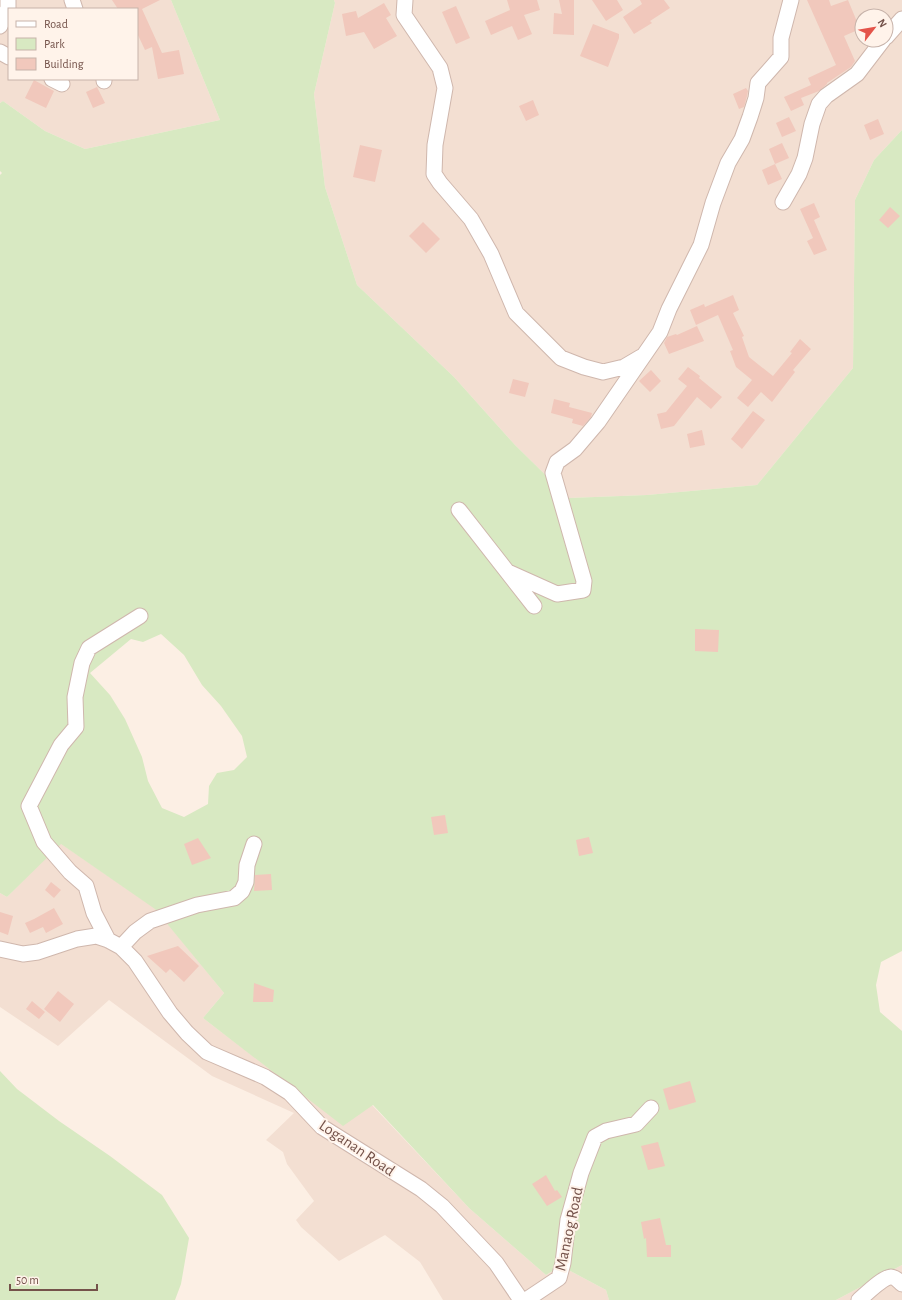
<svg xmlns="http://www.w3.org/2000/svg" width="902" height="1300" font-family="'Alegreya Sans',sans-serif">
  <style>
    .residential { fill: #f3dfd2; fill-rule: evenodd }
    .green { fill: #d8e9c2; fill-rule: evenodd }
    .building { fill: #f1c8bc }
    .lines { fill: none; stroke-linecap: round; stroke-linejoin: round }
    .minor-casing { stroke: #cfb7ad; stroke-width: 17 }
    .minor { stroke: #fff; stroke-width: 15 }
    .labels { text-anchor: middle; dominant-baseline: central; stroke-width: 4; stroke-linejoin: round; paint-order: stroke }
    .street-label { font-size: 16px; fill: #74524a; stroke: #fff3ea }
  </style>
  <rect width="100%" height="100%" fill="#fcefe4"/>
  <path class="residential" d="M 0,0 L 171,0 L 220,120 L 85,149 L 45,131 L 3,101 L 0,103 ZM 9,9 L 137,9 L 137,79 L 9,79 Z
    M 334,0 L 902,0 L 902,130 L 874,160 L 855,200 L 853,368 L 757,485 L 647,495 L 569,498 L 515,445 L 454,377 L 357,285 L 325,187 L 314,94 L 335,3 ZM 862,16 L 886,16 L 886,40 L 862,40 Z
    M 60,843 L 156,909 L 224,993 L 203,1018 L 343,1125 L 372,1105 L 469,1208 L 546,1275 L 561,1266 L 606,1290 L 609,1300 L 443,1300 L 420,1262 L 385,1235 L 339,1261 L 301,1227 L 296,1220 L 314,1201 L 287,1164 L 283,1152 L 266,1140 L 294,1113 L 212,1076 L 109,1000 L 58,1046 L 0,1007 L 0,893 L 7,897 Z
    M 902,1265 L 902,1300 L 836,1300 L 881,1276 Z"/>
  <path class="green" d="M 171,0 L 334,0 L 335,3 L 314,94 L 325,187 L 357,285 L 454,377 L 515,445 L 569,498 L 647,495 L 757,485 L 853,368 L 855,200 L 874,160 L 902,130 L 902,951 L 881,962 L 876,985 L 880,1012 L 902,1031 L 902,1265 L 836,1300 L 609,1300 L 606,1290 L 561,1266 L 546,1275 L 469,1208 L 373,1105 L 343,1126 L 203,1018 L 224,993 L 155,909 L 61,844 L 7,897 L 0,893 L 0,175 L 2,173 L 0,171 L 0,103 L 3,101 L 45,131 L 85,149 L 220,120 ZM 161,634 L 184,655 L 202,685 L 221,706 L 242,736 L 247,757 L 234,770 L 217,773 L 209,786 L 208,804 L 184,817 L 162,808 L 148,781 L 142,757 L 125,719 L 110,695 L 90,673 L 131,639 L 143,642 Z
    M 0,1071 L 17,1089 L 59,1121 L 110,1156 L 162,1195 L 189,1238 L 181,1284 L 175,1300 L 0,1300 Z"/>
  <path class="building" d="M 112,0 L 160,0 L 142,9 L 162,53 L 179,50 L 184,74 L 158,79 L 152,47 L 145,50 L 137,33 L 137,9 L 118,9 Z
    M 507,0 L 537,0 L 540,10 L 524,15 L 532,34 L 518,40 L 512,26 L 491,35 L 485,21 L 510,10 Z
    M 559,0 L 574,0 L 574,35 L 553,34 L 554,13 L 562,14 Z
    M 592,0 L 617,0 L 623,10 L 606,21 Z
    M 640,0 L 664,0 L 670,8 L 650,21 L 652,23 L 634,34 L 623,17 L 642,4 Z
    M 807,0 L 829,0 L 831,6 L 848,0 L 860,29 L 844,36 L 855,61 L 851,67 L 827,83 L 827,84 L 819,91 L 801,98 L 804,105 L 791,111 L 784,97 L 811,85 L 808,78 L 836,65 Z
    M 384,3 L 391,15 L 386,18 L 397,36 L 374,49 L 364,32 L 346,36 L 342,14 L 356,11 L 358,18 Z
    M 456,6 L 470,38 L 456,44 L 442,12 Z
    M 593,24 L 619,34 L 619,38 L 608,67 L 580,56 Z
    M 34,80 L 54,91 L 46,108 L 25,98 Z
    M 97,87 L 105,103 L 93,108 L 86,92 Z
    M 746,88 L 748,91 L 747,96 L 744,107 L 739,109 L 733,94 Z
    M 533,100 L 539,115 L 526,121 L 519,106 Z
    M 789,117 L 796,131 L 782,137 L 776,123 Z
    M 878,119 L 884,134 L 870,140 L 864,125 Z
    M 782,143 L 789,158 L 775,164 L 769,149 Z
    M 360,145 L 382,150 L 375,182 L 353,177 Z
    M 775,164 L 782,179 L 768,185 L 762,170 Z
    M 814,203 L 820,217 L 814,220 L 827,250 L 814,255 L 807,241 L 813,238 L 800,209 Z
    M 890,207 L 900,216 L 888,228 L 879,220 Z
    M 423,222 L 440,239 L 426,253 L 409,236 Z
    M 733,295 L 739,310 L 733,313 L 744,336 L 742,337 L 749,357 L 773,376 L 792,353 L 790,352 L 800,339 L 811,349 L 793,370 L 795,372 L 772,402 L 761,392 L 748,407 L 737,398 L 752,380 L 736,367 L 730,351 L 733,350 L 718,315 L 696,325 L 690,310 L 704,304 L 705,307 Z
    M 697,326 L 704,341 L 669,354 L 664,343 L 667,337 L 676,334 L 677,335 Z
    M 688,367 L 700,376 L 699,378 L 722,397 L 711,409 L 697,397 L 674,426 L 661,429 L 657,414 L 666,412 L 687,386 L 678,379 Z
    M 651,370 L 661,381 L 650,392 L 639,381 Z
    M 513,379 L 529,383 L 525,397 L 509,393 Z
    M 554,399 L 570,403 L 569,407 L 592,413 L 591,417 L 583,426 L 572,423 L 573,419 L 551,413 Z
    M 753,411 L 765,420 L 742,449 L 731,439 Z
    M 702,430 L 705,445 L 690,448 L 687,434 Z
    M 695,629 L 719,630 L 718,652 L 695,651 Z
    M 445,815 L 448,833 L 434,835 L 431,817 Z
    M 589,837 L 593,853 L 579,856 L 576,840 Z
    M 198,838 L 211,858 L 192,865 L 184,844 Z
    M 271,874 L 272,890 L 254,891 L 255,875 Z
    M 51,882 L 61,890 L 54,898 L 45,890 Z
    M 54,908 L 63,924 L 46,933 L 43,927 L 30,933 L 25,923 L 34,919 Z
    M 0,912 L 13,916 L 8,935 L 0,932 Z
    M 178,946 L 199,966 L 184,982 L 170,969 L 166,973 L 147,956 Z
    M 254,983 L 274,990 L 273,1002 L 253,1002 Z
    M 58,991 L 74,1004 L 60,1022 L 44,1009 Z
    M 32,1001 L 45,1012 L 39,1019 L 26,1009 Z
    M 690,1081 L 696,1102 L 669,1110 L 663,1089 Z
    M 658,1142 L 665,1166 L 648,1170 L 641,1146 Z
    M 546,1175 L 555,1191 L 557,1190 L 562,1197 L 547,1206 L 532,1184 Z
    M 660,1218 L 666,1245 L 671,1245 L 671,1257 L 647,1257 L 646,1238 L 644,1239 L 641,1222 Z"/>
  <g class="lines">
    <g class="minor-casing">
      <path id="minor" d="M 72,0 L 75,9
        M 405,0 L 404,15 L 440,68 L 445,88 L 435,145 L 434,174 L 440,183 L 471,219 L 491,254 L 516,313 L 561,358 L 584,367 L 603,372 L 624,367 L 641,357
        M 0,26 L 8,8 L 8,0
        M 886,37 L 902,19
        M 0,52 L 9,57
        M 52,79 L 62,84
        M 104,79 L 104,81
        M 783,202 L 799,174 L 805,158 L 812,124 L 819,104 L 826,96 L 857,74 L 883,40
        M 459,510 L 534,606
        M 508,572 L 557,594 L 583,590 L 584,581 L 553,473 L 557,462 L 575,449 L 598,422 L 660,332 L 669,309 L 701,245 L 713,203 L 728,163 L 742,139 L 750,117 L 756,98 L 758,83 L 781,57 L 781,38 L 791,0
        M 108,940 L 94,913 L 86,886 L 70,872 L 44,842 L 29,806 L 61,745 L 76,727 L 75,697 L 82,663 L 89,648 L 140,616
        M 121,947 L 135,932 L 150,921 L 197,905 L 234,898 L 242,891 L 246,882 L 247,865 L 254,844
        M 0,949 L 23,954 L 38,952 L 77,939 L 96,936 L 108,940 L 121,947 L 135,961 L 170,1013 L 187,1033 L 207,1052 L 265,1077 L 290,1093 L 322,1127 L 421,1189 L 442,1206 L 496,1263 L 521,1300
        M 526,1300 L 559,1278 L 563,1263 L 568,1220 L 581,1173 L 595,1137 L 606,1131 L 636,1124 L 651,1108
        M 859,1300 C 865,1295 883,1277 891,1277 C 895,1277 899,1281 902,1284"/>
    </g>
    <use href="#minor" class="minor"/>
  </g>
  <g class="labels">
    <g class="street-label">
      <text transform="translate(357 1148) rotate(34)">Loganan Road</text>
      <text transform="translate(569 1229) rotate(-78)">Manaog Road</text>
    </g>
  </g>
  <rect x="8" y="8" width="130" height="72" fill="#fff3ea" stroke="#c7b3aa"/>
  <rect x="16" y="21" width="20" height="6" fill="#ffffff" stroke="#c7b3aa"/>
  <text x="44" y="28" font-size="12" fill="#74524a">Road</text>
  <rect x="16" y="38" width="20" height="12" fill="#d8e9c2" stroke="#c7b3aa"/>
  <text x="44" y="48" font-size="12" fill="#74524a">Park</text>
  <rect x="16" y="58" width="20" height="12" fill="#f1c8bc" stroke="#c7b3aa"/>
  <text x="44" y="68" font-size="12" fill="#74524a">Building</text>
  <g transform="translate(874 28) rotate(59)"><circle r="19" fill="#fff3ea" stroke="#c7b3aa"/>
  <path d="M0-3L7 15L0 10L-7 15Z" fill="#e4544a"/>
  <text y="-6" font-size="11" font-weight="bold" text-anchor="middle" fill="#74524a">N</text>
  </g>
  <path d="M10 1284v6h87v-6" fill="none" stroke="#74524a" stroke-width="2"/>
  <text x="16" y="1284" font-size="12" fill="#74524a" stroke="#fff3ea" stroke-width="3" paint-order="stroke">50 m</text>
</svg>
